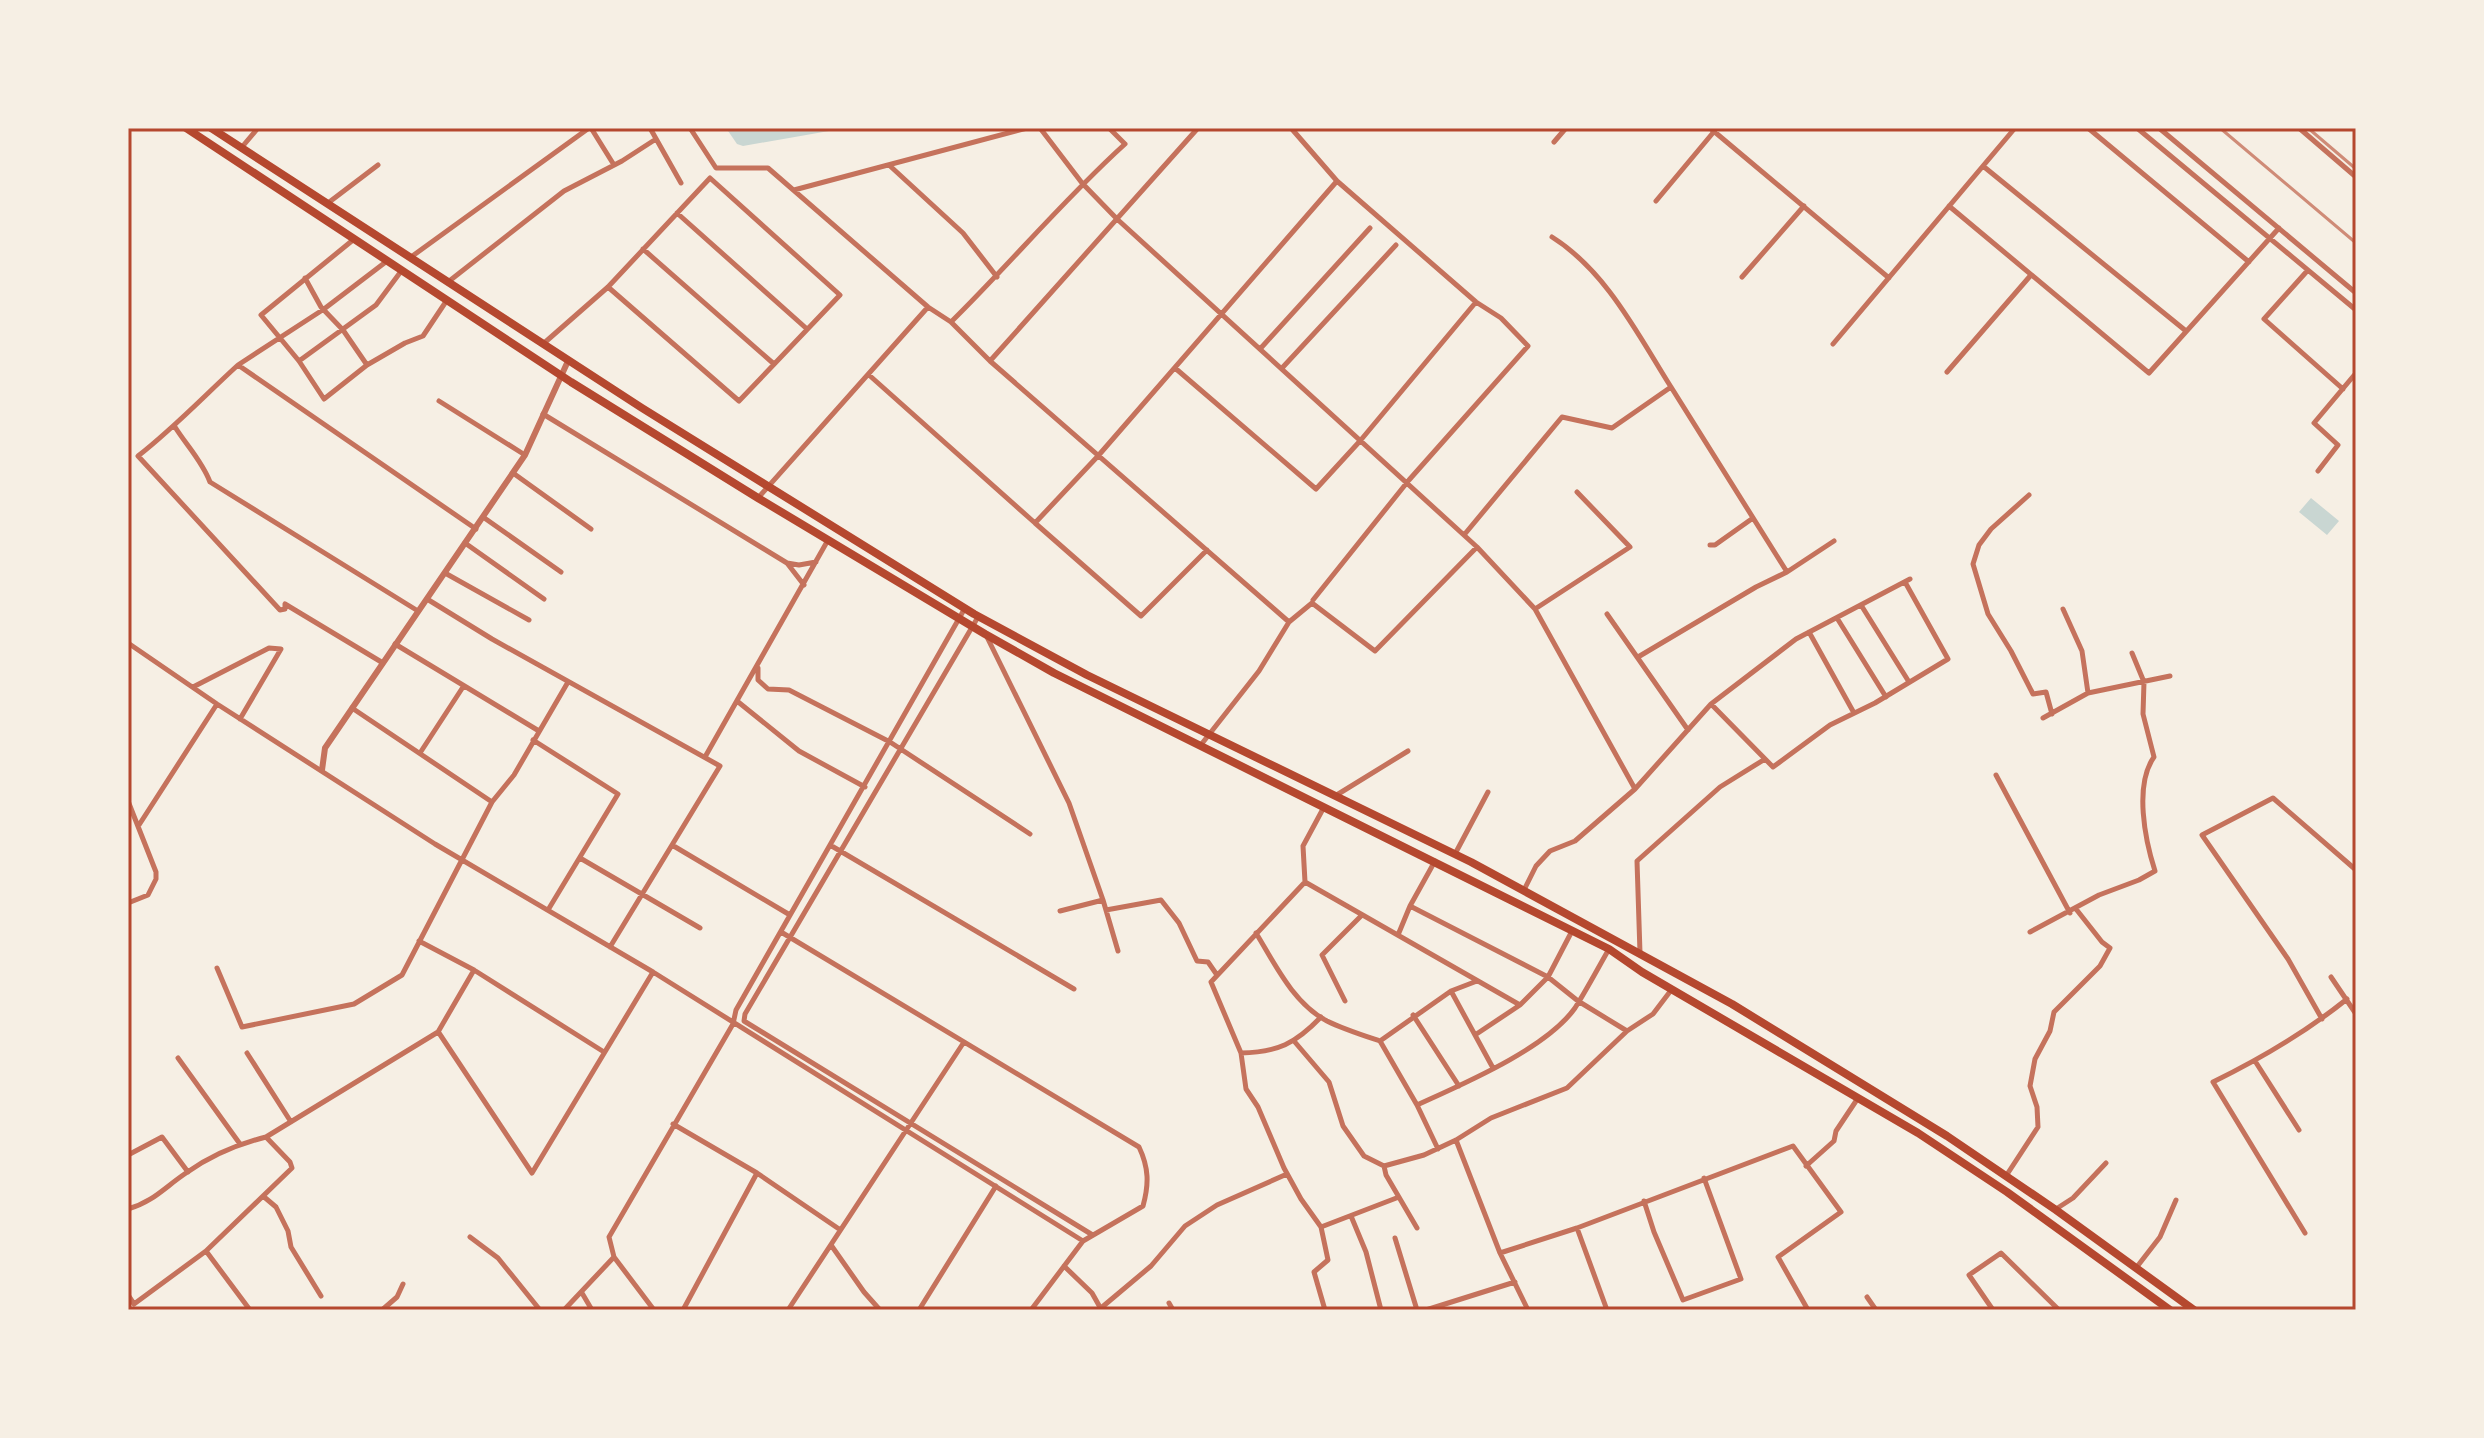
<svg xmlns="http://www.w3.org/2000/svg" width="2484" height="1438" font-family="'Golos Text',sans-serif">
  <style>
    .water { fill: #c9d6d2 }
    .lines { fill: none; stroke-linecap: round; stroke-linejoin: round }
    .minor { stroke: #c5725c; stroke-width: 5 }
    .tertiary { stroke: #c5725c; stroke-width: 6 }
    .trunk { stroke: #b5482f; stroke-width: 8 }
    .rail { stroke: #cf8b77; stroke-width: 3 }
    .neatline { fill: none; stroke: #b5482f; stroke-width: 3 }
  </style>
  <rect width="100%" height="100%" fill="#f6efe4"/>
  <path class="water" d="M 726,128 L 846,128 L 743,146 L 737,144 Z
    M 2311,498 L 2339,521 L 2327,535 L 2299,512 Z"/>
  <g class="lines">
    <path class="minor" d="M 591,128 L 614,165
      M 650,128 L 681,183
      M 690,128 L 716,168 L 768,168 L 928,307 L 951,322 L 990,361 L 1289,622 L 1312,603 L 1375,651 L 1477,547
      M 1040,128 L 1082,183 L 1117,219 L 1477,547 L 1535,609 L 1635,789
      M 1710,128 L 1889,278
      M 2088,128 L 2249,262
      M 2137,128 L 2356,310
      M 2159,128 L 2356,293
      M 2299,128 L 2356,177
      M 1554,142 L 1566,128
      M 242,147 L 258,128
      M 889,165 L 963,233 L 997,277
      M 1983,166 L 2186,331
      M 794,190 L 1027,128
      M 1656,201 L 1717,128
      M 328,203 L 378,165
      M 1949,206 L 2149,373 L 2279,228
      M 677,213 L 807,329
      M 1552,237 C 1606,271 1637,333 1671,387
      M 353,240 L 261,315 L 299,361 L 324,399 L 367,365 L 405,343 L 423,336 L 447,300
      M 643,249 L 774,364
      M 411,257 L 589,128
      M 2308,270 L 2264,319 L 2343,389
      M 1742,277 L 1804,206
      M 305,278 L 321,307 L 343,330 L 367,365
      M 448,282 L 564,191 L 622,161 L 656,139
      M 951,322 C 1010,264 1063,200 1125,144 L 1109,128
      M 543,344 L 608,287 L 710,178 L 840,295 L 739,401 L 608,287
      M 1833,344 L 2015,128
      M 1260,349 L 1370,228
      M 299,361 L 376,305 L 402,270
      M 990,361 L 1198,128
      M 238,365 L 324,309 L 387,261
      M 1283,367 L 1396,245
      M 1175,368 L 1316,489 L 1360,441 L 1476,302
      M 1947,372 L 2031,275
      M 869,375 L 1035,523 L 1098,456 L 1337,181 L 1291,128
      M 439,401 L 525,455
      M 543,414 L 787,563
      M 175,427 C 187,446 202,461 210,482 L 418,611
      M 2318,471 L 2338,445 L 2314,423 L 2356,373
      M 513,473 L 591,529
      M 2029,495 L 1991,529 L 1979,545 L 1973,564 L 1988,614 L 2011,651 L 2033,694 L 2046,692 L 2052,714
      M 758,498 L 928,307
      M 483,517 L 561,572
      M 1035,523 L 1141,616 L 1207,550
      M 1464,535 L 1562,417 L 1612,428 L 1671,387 L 1787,572 L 1756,587 L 1638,657
      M 465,543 L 544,599
      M 1710,545 L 1715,545 L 1753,518
      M 1787,572 L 1834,541
      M 445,573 L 529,620
      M 804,585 L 787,563 L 799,565 L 816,562
      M 427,599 L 492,639 L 720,766 L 610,947
      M 1313,600 L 1409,480 L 1528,346 L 1501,318 L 1476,302 L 1337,181
      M 1861,605 L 1909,682
      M 1535,609 L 1630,547 L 1577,492
      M 2063,609 L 2082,651 L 2088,693
      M 1607,614 L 1688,730
      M 978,617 L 745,1014 L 744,1021 L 1091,1234
      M 1837,618 L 1886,697
      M 1809,632 L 1854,713
      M 986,635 L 1069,803 L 1103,900 L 1060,911
      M 128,643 L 217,704 L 435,844 L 653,972 L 1083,1241 L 1031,1310
      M 395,644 L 539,731
      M 383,663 L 285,604 L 285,609 L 280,610 L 138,456 C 174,428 204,396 238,365 L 476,529
      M 758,668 L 758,680 L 768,689 L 789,690 L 890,742 L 1030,834
      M 193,687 L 269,648 L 281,649 L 240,719
      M 737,701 L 799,751 L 865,787
      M 1711,704 L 1773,767 L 1830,725 L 1875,703 L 1948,659 L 1905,582
      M 352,708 L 492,802
      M 2043,718 L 2088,693 L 2170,676
      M 533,740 L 618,794 L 548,910
      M 1200,746 L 1259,671 L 1289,622
      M 420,753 L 463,687
      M 705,757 L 828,540
      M 1996,775 L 2070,913
      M 1335,796 L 1408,751
      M 128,801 L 156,872 L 156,879 L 148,895 L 128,903
      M 1324,807 L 1303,846 L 1305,882 L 1211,982 L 1241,1053 L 1246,1089 L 1258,1107 L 1284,1168 L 1301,1199 L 1321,1227 L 1399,1197
      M 139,825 L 217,704
      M 672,845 L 790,915
      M 830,845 L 1074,989
      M 1455,854 L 1488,792
      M 580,858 L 700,928
      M 1305,882 L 1520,1005 L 1548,977 L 1572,931
      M 1524,890 L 1536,866 L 1550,851 L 1575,841 L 1635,789 L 1711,704 L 1796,639 L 1910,579
      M 1103,900 L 1118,951
      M 1410,906 L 1548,977 L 1578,1001 L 1627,1031
      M 1106,910 L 1161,900 L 1179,923 L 1197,961 L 1208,962 L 1217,975
      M 781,932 L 1139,1147 C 1149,1168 1149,1184 1143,1206 L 1083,1241
      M 2030,932 L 2099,895 L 2139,880 L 2155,871 C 2145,840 2134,785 2154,757 L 2143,714 L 2144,682 L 2132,653
      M 1256,933 C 1275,964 1293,1003 1327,1021 C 1343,1029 1362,1035 1380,1041 L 1451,991 L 1477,981
      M 1398,935 L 1410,906 L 1435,861
      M 419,941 L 474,970 L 604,1052
      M 1640,953 L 1637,861 L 1720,787 L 1765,759
      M 217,968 L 242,1027 L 354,1004 L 402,975 L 492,802 L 514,775 L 568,682
      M 2331,977 L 2356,1014
      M 1451,991 L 1493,1068
      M 1345,1001 L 1322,955 L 1362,915
      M 1413,1015 L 1459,1086
      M 2322,1019 L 2288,959 L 2202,835 L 2273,798 L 2356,870
      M 439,1033 L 532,1173 L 653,972
      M 1475,1035 L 1520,1005
      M 1294,1041 L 1329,1082 L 1343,1126 L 1364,1156 L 1384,1166 L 1424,1155 L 1456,1140 L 1491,1118 L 1567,1088 L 1627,1031 L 1653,1014 L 1672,989
      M 1380,1041 L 1417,1105 C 1463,1084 1546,1049 1575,1008 C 1587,989 1598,968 1609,949
      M 247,1053 L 291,1122
      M 1241,1053 C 1278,1052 1295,1044 1321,1017
      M 178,1058 L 240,1144
      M 2255,1061 L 2299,1130
      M 1417,1105 L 1438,1149
      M 673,1124 L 757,1173 L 839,1229
      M 1456,1140 L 1500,1253 L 1528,1310
      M 128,1155 L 162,1137 L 188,1172
      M 1384,1166 L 1386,1175 L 1417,1228
      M 1806,1166 L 1834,1141 L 1836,1131 L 1858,1098
      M 2006,1176 L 2038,1127 L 2037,1107 L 2030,1086 L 2035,1059 L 2050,1031 L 2054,1012 L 2100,966 L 2110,948 L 2102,942 L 2076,909
      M 263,1196 L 276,1207 L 288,1231 L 291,1247 L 321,1296
      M 1644,1201 L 1654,1232 L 1683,1300 L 1741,1279 L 1704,1178
      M 128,1209 C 153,1202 165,1187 186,1173 C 210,1156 238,1144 266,1137 L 438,1032 L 474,970
      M 2056,1209 L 2073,1198 L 2106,1163
      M 1351,1216 L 1366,1252 L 1381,1310
      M 1321,1227 L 1328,1260 L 1314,1272 L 1325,1310
      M 1577,1228 L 1607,1310
      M 2305,1233 L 2213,1082 C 2260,1059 2306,1032 2347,999
      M 470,1237 L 498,1258 L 540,1310
      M 1395,1238 L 1417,1310
      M 831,1245 L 864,1292 L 880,1310
      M 206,1251 L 250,1310
      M 1500,1253 L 1577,1228 L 1793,1146 L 1841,1212 L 1778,1257 L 1808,1310
      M 1064,1266 L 1092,1293 L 1101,1309
      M 2136,1268 L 2160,1237 L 2176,1200
      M 582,1293 L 592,1310
      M 128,1295 L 134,1304 L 206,1251 L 292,1168 L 290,1162 L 266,1137
      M 1867,1297 L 1876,1310
      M 1169,1303 L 1173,1310
      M 1101,1308 L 1151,1266 L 1185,1226 L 1217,1205 L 1287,1174
      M 382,1310 L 397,1297 L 403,1284
      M 564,1310 L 614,1257
      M 654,1310 L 614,1257 L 609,1237 L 733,1024 L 736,1010 L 965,608
      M 683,1310 L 757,1173
      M 788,1310 L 964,1042
      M 919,1310 L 996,1186
      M 1426,1310 L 1515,1282
      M 1993,1310 L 1969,1275 L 2001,1253 L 2059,1310"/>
    <path class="tertiary" d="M 322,770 L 325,748 L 525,455 L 568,361"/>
    <path class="trunk" d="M 186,128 L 571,382 L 758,498 L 985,634 L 1054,673 L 1609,949 L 1642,972 L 1918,1133 L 2007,1192 L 2170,1310
      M 211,128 L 642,408 L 974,614 L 1087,675 L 1471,862 L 1732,1004 L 1947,1136 L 2056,1210 L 2194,1310"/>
    <path class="rail" d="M 2220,128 L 2356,243
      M 2308,128 L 2356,169"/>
  </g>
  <rect width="2484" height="1438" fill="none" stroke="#f6efe4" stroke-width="260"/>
  <rect x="130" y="130" width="2224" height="1178" class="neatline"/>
</svg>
